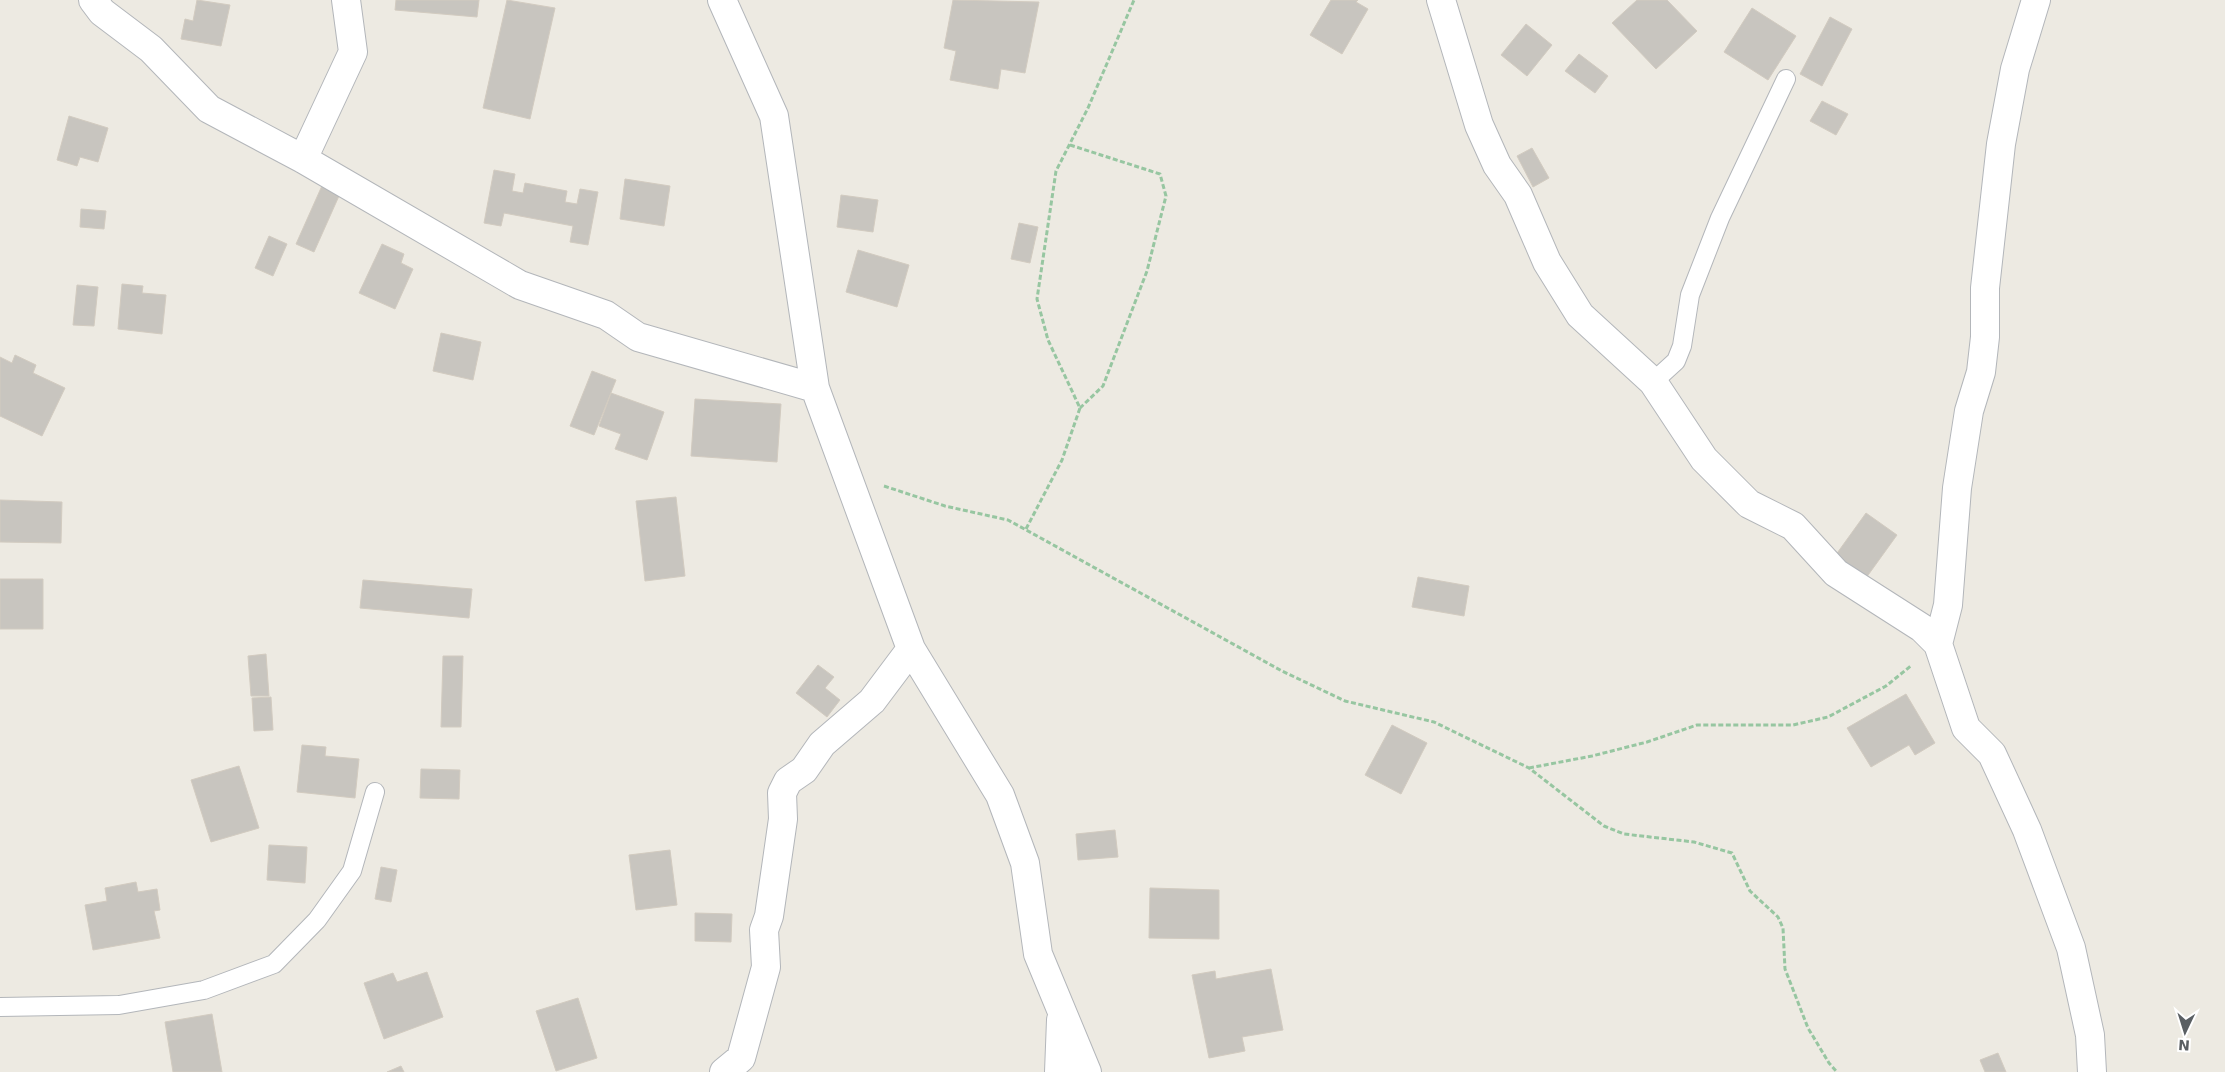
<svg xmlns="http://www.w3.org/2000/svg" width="2225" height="1072" font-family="'DejaVu Sans',sans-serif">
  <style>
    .building { fill: #c8c5bf; stroke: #d2cbc0 }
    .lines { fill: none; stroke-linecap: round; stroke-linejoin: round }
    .lane-casing { stroke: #b3b6ba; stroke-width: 20 }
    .street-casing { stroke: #b3b6ba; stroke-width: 30 }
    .path { stroke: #97c6a1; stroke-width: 3; stroke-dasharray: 5 2.5; stroke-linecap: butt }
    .lane { stroke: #fff; stroke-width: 18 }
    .street { stroke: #fff; stroke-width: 28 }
  </style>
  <rect width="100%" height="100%" fill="#edeae2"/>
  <path class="building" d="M 197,0 L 230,5 L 221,46 L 181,39 L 185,19 L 193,21 Z
    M 396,0 L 479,0 L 477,17 L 395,10 Z
    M 507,0 L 555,8 L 530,119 L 483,108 Z
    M 953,0 L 1039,2 L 1025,73 L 1001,69 L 998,89 L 950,80 L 956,51 L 944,48 Z
    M 1331,0 L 1358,0 L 1356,2 L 1368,9 L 1342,54 L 1310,35 Z
    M 1637,0 L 1667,0 L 1697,31 L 1656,69 L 1612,23 Z
    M 1752,8 L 1796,36 L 1768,80 L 1724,52 Z
    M 1830,17 L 1852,29 L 1822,86 L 1800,74 Z
    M 1526,24 L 1552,45 L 1527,76 L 1501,55 Z
    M 1579,54 L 1608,76 L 1595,93 L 1565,71 Z
    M 1822,101 L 1848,114 L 1836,135 L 1810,121 Z
    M 69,116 L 108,128 L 98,162 L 80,157 L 77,166 L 57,160 Z
    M 1532,148 L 1549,178 L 1533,187 L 1517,156 Z
    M 494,170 L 515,174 L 512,191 L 523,193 L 525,183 L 567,191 L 565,202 L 577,204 L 580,189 L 598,192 L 588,245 L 570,242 L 573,226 L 504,213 L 501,226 L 484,223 Z
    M 325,179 L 343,187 L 314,252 L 296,244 Z
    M 625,179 L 670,186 L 664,226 L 620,219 Z
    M 841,195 L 878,200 L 873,232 L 837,227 Z
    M 81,209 L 106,211 L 104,229 L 80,227 Z
    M 1019,223 L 1038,227 L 1030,263 L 1011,259 Z
    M 269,236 L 287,244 L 273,276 L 255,268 Z
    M 382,244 L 404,254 L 401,263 L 413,269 L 395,309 L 359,293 Z
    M 858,250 L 909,265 L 897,307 L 846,292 Z
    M 122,284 L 143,286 L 142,293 L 166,295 L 162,334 L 118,329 Z
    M 77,285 L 98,287 L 94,326 L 73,325 Z
    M 441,333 L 481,342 L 473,380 L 433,371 Z
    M 15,355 L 36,365 L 33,373 L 65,388 L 42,436 L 0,416 L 0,357 L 12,363 Z
    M 592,371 L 616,380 L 594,435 L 570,426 Z
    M 611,393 L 664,412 L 647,460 L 615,449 L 621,434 L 599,426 Z
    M 695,399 L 781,404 L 777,462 L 691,456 Z
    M 676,497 L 685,576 L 645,581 L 636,501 Z
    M 0,500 L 62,502 L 61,543 L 0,542 Z
    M 1866,513 L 1897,535 L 1866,578 L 1835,556 Z
    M 1418,577 L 1469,586 L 1464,616 L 1412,607 Z
    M 0,579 L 43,579 L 43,629 L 0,629 Z
    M 363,580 L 472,589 L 469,618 L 360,608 Z
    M 266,654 L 269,696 L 251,696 L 248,656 Z
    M 443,656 L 463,656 L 461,727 L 441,727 Z
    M 818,665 L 834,677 L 825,688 L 840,700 L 827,717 L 796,693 Z
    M 1906,694 L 1935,743 L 1915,755 L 1909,745 L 1871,767 L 1847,728 Z
    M 271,697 L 273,730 L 254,731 L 252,698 Z
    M 1392,725 L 1427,743 L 1401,794 L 1365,775 Z
    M 302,745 L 326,747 L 325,756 L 359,759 L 355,798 L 297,792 Z
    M 239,766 L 259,828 L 211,842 L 191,780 Z
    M 421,769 L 460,770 L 459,799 L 420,798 Z
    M 1115,830 L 1118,857 L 1078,860 L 1076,834 Z
    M 269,845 L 307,847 L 305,883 L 267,880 Z
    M 670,850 L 677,905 L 636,910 L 629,855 Z
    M 381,867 L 397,870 L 391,902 L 375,899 Z
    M 136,882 L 138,892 L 157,889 L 160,910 L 154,911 L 160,938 L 93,950 L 85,905 L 107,901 L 105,888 Z
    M 1150,888 L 1219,890 L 1219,939 L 1149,938 Z
    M 695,913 L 732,914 L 731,942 L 695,941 Z
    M 1271,969 L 1283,1030 L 1242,1037 L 1245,1051 L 1209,1058 L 1192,975 L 1215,971 L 1216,979 Z
    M 427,972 L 443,1017 L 384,1039 L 364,983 L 393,973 L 397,982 Z
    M 578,998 L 597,1058 L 556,1071 L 536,1011 Z
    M 212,1014 L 222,1072 L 173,1072 L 165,1022 Z
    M 1998,1053 L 2006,1072 L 1985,1072 L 1980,1060 Z
    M 401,1066 L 404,1072 L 387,1072 Z"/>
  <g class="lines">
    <g class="lane-casing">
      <path id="lane" d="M 1653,382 L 1676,361 L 1682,346 L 1690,295 L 1720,218 L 1786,79
        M 0,1007 L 119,1005 L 204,990 L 274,964 L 317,920 L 352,871 L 375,792"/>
    </g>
    <g class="street-casing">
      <path id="street" d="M 93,0 L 102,12 L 151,49 L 209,109 L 303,159 L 520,285 L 606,315 L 638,337 L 815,388
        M 722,0 L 774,116 L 815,388 L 911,649 L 1000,795 L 1025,863 L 1038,954 L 1087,1072
        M 1441,0 L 1479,125 L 1497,165 L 1518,195 L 1547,262 L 1580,315 L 1653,382 L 1704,459 L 1749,504 L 1793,526 L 1836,573 L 1922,628 L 1938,644 L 1966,728 L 1992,754 L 2027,830 L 2071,948 L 2090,1035 L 2092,1072
        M 303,159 L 353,52 L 346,0
        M 1938,644 L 1948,605 L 1957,488 L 1969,411 L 1981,372 L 1985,337 L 1985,288 L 2001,144 L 2015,69 L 2036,0
        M 724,1072 L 741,1058 L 766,967 L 764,930 L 769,916 L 783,819 L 782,793 L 788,781 L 804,770 L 822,744 L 872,701 L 911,649
        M 1059,1072 L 1061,1020"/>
    </g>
    <path class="path" d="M 1070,145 L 1160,174 L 1166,196 L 1147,271 L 1103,386 L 1080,408
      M 884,486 L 945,506 L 1008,520 L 1282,671 L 1345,701 L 1434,722 L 1529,768 L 1604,826 L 1624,834 L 1694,842 L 1732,853 L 1750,891 L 1778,917 L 1783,928 L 1785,969 L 1808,1028 L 1829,1063 L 1837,1072
      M 1026,529 L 1062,460 L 1080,408 L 1048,340 L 1037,299 L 1056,171 L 1088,108 L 1134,0
      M 1529,768 L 1592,756 L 1647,742 L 1697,725 L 1793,725 L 1828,717 L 1886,686 L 1912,665"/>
    <use href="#lane" class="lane"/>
    <use href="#street" class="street"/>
  </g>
  <g transform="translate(2185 1032) rotate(184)" stroke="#ffffff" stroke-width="4" paint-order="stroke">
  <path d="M0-4L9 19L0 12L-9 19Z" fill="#5a5f63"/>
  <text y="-8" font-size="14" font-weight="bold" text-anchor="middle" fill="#5a5f63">N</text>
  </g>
</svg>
